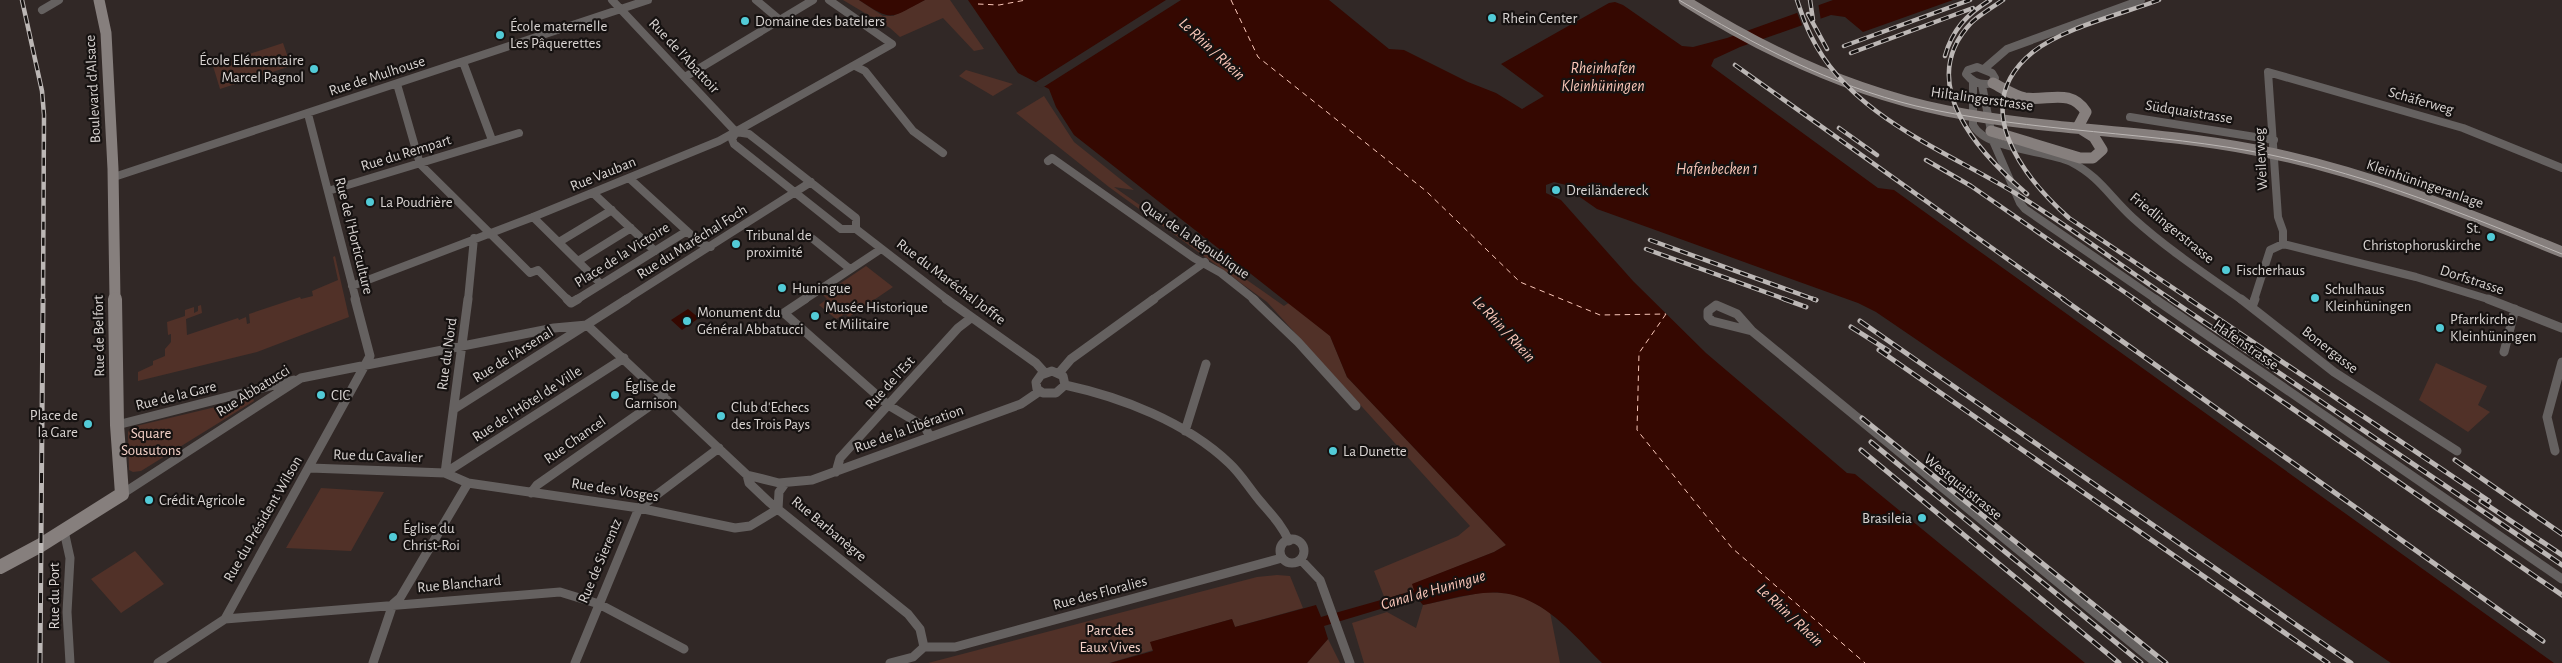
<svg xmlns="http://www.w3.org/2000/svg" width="2562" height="663" font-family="'Alegreya Sans',sans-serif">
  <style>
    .green { fill: #513128 }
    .water { fill: #350801 }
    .pier { fill: #312826 }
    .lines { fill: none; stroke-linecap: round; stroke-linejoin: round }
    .ferry { stroke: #fac7b9; stroke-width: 1; stroke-dasharray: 5.5 4.5; stroke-linecap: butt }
    .minor-far1 { stroke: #656160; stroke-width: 8 }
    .minor { stroke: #656160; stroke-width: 9 }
    .secondary-far1 { stroke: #867f7d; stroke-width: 11 }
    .secondary { stroke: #867f7d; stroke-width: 14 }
    .tram { stroke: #bcb7b5; stroke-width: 1 }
    .rail-far1-casing { stroke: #bcb7b5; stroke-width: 4.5 }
    .rail-casing { stroke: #bcb7b5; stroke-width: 5 }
    .rail-far1 { stroke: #161211; stroke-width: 2.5; stroke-dasharray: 8; stroke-linecap: butt }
    .rail { stroke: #161211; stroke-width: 3; stroke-dasharray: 10; stroke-linecap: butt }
    .poi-dot { fill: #52cbd7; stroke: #161211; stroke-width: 2 }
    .labels { text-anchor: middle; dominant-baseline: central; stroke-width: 4.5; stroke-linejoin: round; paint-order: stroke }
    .poi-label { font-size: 15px; fill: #d9d4d2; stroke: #161211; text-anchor: start }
    .street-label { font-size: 15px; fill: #d9d4d2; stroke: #161211 }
    .park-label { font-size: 15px; fill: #f3d0c7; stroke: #161211 }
    .water-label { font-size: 16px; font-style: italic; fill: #fac7b9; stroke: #161211 }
  </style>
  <rect width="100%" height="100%" fill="#312826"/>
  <path class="green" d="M 843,0 L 859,0 L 883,16 L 893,16 L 925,0 L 950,0 L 984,49 L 974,51 L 943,18 L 900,37 L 890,28 Z
    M 283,43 L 291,66 L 220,89 L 213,66 Z
    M 966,70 L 1013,84 L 993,96 L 959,76 Z
    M 1044,96 L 1074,142 L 1134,190 L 1114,187 L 1284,306 L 1290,302 L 1330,336 L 1347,377 L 1506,545 L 1494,552 L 1413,584 L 1414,590 L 1385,599 L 1374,571 L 1458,536 L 1470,526 L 1267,302 L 1109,187 L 1016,113 Z
    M 335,256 L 349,317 L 257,352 L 138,381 L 138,372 L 153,365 L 153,361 L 165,356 L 165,349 L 171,342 L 171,334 L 168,335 L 167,322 L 185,316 L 185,310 L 194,307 L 194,313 L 198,311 L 198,306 L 201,305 L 202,313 L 186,319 L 187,335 L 238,318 L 239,320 L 246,317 L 247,324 L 250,323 L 249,314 L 300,297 L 301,299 L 313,296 L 312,291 L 338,280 L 333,257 Z
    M 866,266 L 893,287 L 849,317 L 845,314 L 836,319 L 819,305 L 827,299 L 823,295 Z
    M 2436,363 L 2487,386 L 2478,405 L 2490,412 L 2468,432 L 2419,400 Z
    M 253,398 L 254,401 L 141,471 L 133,472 L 129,470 L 128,432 L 132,427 Z
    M 321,488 L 384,492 L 351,551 L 286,548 Z
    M 135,551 L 164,584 L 121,613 L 91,579 Z
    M 1277,575 L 1290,576 L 1303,608 L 1235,627 L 1232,619 L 1151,642 L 1153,650 L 1109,663 L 928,663 L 1257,577 Z
    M 1484,592 L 1518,594 L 1550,612 L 1560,663 L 1364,663 L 1352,623 L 1387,612 L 1416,628 L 1423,605 Z
    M 1328,639 L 1340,663 L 1307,663 Z"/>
  <path class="water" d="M 859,0 L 925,0 C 890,18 894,23 859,0 Z
    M 968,0 L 1329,0 L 1389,49 L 1404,50 L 1468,82 L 1496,93 L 1522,109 L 1544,96 L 1501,64 L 1609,3 L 1615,2 L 1623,5 L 1682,46 L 1693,47 L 1727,38 L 1833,0 L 1953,0 L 1863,32 L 1845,17 L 1831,15 L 1740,47 L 1714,59 L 1711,66 L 1878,188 L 1894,190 L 2554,663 L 2391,663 L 1876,312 L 1858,303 L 1597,209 L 1567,188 L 1566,185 L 1554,182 L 1546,185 L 1546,193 L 1561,200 L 1633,281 L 1706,353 L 1847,473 L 1855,474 L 2085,663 L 1602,663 C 1568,629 1536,587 1483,593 C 1463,595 1442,601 1423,605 L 1417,598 L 1324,626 L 1328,639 L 1307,663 L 1110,663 L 1153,651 L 1150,642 L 1232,619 L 1235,627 L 1316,605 L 1321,617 L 1409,592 L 1414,590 L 1412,584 L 1494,552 L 1506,545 L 1347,377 L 1330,336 L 1074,135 L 1056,107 L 1049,89 L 1018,73 Z
    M 688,309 L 699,318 L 682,330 L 671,320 Z"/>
  <path class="pier" d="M 1166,0 L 1181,0 L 1042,88 L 1033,84 Z
    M 1818,2 L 1821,21 L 1803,27 L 1796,10 Z"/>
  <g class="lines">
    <path class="ferry" d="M 1231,0 L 1258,57 L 1426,191 L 1520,282 L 1600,315 L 1666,314
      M 978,4 L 999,5 L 1026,0
      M 1666,314 L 1639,353 L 1637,430 L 1732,548 L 1865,663"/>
    <path class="minor-far1" d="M 612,0 L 736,132 L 749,134 L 856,218 L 856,229
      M 756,0 L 780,20
      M 42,10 L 59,0
      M 463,62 L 492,140
      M 855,66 L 865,71 L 913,131 L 943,153
      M 1977,67 L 1992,73 L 1995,78 L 1993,83 C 1982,86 1973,83 1966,74 L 1968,70 Z
      M 1985,68 L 2007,49 L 2141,0
      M 685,77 L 813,0
      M 1973,82 L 1973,125 C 1986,150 2046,150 2071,162 C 2100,177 2109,196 2133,218 C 2166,248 2205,274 2242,300
      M 397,84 L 420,164 L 530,273 L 538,270 L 568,300
      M 1982,85 L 1993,141 L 2020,203 L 2025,209 L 2157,300
      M 308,114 L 356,300
      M 2130,117 L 2274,140
      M 736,132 L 732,139 L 734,144 L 841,229 L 856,229 L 948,300
      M 1048,161 L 1052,158 L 1194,258 L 1221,273 L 1255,300
      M 114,177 L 648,0
      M 629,178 L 700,243 L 711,247
      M 328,191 L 519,133
      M 593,193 L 655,251
      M 533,217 L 601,284
      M 813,239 L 850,269
      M 559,242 L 612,210
      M 2283,244 L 2283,231 L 2278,217 L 2268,72 L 2463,128 L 2562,168
      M 578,261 L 631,228
      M 352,286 L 533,217 L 719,141 L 892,44 L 829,0
      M 468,300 L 474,238
      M 576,300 L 687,231
      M 625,300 L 811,182
      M 804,300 L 881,249
      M 1152,300 L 1205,262
      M 2254,300 L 2270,250 L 2283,244 L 2416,277 L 2491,300"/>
    <path class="minor" d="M 567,299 L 571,303 L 578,299
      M 805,299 L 784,313 L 888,405 L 925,427 L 930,437
      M 946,299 L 1036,363 L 1045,373
      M 1253,299 L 1298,342 L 1356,406
      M 2155,299 L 2562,579
      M 2241,299 L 2334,372 L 2457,451
      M 2488,299 L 2562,328
      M 1716,305 L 1737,314 L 1752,331 L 1712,321 L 1708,317 L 1708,311 Z
      M 2252,307 L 2255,299
      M 587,325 L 747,475 L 779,483 L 812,480 L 1021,404 L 1040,391
      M 1752,331 L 2156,663
      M 2504,352 L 2515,309
      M 1052,371 L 1063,376 L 1065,385 L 1056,393 L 1043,393 L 1037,389 L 1036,382 L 1041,375 Z
      M 1059,373 L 1071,359 L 1154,299
      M 1065,385 C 1121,397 1186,422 1229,463 C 1241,474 1249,488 1260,501 C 1271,514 1282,525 1289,541
      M 454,409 L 627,299
      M 117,425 L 294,380
      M 1185,431 L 1206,364
      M 2555,451 L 2547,417 L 2562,362
      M 310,468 L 445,473
      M 836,472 L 840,458 L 958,328 L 971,318
      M 445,473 L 468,483 L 639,508 L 735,528 L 750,526 L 778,509
      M 445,473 L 468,299
      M 445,473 L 624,358
      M 747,475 L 749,483 L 769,502 L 908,614 L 920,629 L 924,647
      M 531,493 L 537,485 L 664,396
      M 122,494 L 301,378 L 554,328 L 587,325
      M 778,509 L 779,492 L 784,485
      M 64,531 L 70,558 L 67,612 L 70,663
      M1280 551a12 12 0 1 1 24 0a12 12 0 1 1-24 0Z
      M 1301,560 L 1320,580 L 1350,663
      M 225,619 L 560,592 L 599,604 L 684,649
      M 924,647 L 955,647 L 1282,558
      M 158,663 L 225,619 L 370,356 L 355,299
      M 373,663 L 393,604 L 400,598 L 468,483
      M 575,663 L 639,508 L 719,448
      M 890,663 L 913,657 L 924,647"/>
    <path class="secondary-far1" d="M 99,0 L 106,33 L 113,169 L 115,300
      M 1684,0 C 1766,52 1852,92 1947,111 C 2049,131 2153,130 2255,150 C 2361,170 2462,211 2562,252
      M 1991,131 L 2080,158 L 2093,158 L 2102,150 L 2094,137 L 2078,127 L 2086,112 C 2071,88 2049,101 2025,98 C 2014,96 2003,88 1993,83"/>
    <path class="secondary" d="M 0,567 L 41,545 L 122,494 L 117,425 L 115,299"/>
    <path class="tram" d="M 1679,0 C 1755,45 1830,85 1916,106 C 2033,133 2154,131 2271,155 C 2372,176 2467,215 2562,254"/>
    <g class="rail-far1-casing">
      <path id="rail-far1" d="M 22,0 L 42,91 L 44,115 L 43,300
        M 1797,0 C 1801,12 1805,24 1811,36 C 1849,115 1944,150 2015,193 C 2069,226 2120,265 2172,300
        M 1810,0 L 1813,20
        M 2003,0 C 1993,7 1981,14 1972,22 C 1913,83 1980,154 2027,194
        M 2159,0 C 2122,14 2063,28 2033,52 C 1967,105 2022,176 2069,218 L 2191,300
        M 1808,14 L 1827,49
        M 1844,46 L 1970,0
        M 1851,53 L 1973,8
        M 1945,56 C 1952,30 1967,14 1990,0
        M 1735,65 L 2065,300
        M 1839,128 L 1877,155
        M 1926,160 L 1971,186 L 2136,300
        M 1650,240 L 1816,300
        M 1646,249 L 1787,300"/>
    </g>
    <g class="rail-casing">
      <path id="rail" d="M 1784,299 L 1806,307
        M 1813,299 L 1816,300
        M 2063,299 L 2543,641
        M 2134,299 L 2562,595
        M 2170,299 L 2562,565
        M 2189,299 L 2489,501
        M 1860,321 L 2351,663
        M 1851,327 L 1889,351
        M 1879,350 L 2328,663
        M 1862,418 L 2166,663
        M 1871,442 L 2141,663
        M 1861,450 L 2119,663
        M 2455,460 L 2562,534
        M 2481,501 L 2562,555
        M 40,663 L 43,299"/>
    </g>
    <use href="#rail-far1" class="rail-far1"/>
    <use href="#rail" class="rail"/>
  </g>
  <g class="poi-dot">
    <circle cx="1492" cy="18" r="5"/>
    <circle cx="745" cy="21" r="5"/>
    <circle cx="500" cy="35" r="5"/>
    <circle cx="314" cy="69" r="5"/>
    <circle cx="1556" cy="190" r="5"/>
    <circle cx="370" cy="202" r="5"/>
    <circle cx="2491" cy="237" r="5"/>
    <circle cx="736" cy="244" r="5"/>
    <circle cx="2226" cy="270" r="5"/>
    <circle cx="782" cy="288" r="5"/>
    <circle cx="2315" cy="298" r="5"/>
    <circle cx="815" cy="316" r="5"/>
    <circle cx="687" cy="321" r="5"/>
    <circle cx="2440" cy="328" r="5"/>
    <circle cx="321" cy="395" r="5"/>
    <circle cx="615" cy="395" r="5"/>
    <circle cx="721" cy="416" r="5"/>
    <circle cx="88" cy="424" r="5"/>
    <circle cx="1333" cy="451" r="5"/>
    <circle cx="149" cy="500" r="5"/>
    <circle cx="1922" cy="518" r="5"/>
    <circle cx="393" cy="537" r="5"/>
  </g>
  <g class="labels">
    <g class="poi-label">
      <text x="1502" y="18">Rhein Center</text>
      <text x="755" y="21">Domaine des bateliers</text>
      <text x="510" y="26">École maternelle<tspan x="510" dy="17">Les Pâquerettes</tspan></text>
      <text x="304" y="60" text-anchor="end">École Elémentaire<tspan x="304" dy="17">Marcel Pagnol</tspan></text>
      <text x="1566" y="190">Dreiländereck</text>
      <text x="380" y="202">La Poudrière</text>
      <text x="2481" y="228" text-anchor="end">St.<tspan x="2481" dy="17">Christophoruskirche</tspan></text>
      <text x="746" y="235">Tribunal de<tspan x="746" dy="17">proximité</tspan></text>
      <text x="2236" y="270">Fischerhaus</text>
      <text x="792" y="288">Huningue</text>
      <text x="2325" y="289">Schulhaus<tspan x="2325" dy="17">Kleinhüningen</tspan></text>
      <text x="825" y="307">Musée Historique<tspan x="825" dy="17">et Militaire</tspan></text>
      <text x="697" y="312">Monument du<tspan x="697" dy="17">Général Abbatucci</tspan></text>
      <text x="2450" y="319">Pfarrkirche<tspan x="2450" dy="17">Kleinhüningen</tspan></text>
      <text x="625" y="386">Église de<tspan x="625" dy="17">Garnison</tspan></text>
      <text x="331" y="395">CIC</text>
      <text x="731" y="407">Club d'Echecs<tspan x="731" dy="17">des Trois Pays</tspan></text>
      <text x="78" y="415" text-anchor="end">Place de<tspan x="78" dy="17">la Gare</tspan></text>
      <text x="1343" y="451">La Dunette</text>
      <text x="159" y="500">Crédit Agricole</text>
      <text x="1912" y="518" text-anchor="end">Brasileia</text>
      <text x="403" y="528">Église du<tspan x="403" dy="17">Christ-Roi</tspan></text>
    </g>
    <g class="street-label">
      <text transform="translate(684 56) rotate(47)">Rue de l'Abattoir</text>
      <text transform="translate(377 76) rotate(-18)">Rue de Mulhouse</text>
      <text transform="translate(93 89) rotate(-93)">Boulevard d'Alsace</text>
      <text transform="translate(1982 99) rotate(8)">Hiltalingerstrasse</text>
      <text transform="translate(2421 101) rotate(16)">Schäferweg</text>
      <text transform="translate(2189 112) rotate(9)">Südquaistrasse</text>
      <text transform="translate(406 153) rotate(-17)">Rue du Rempart</text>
      <text transform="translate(2261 159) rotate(-93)">Weilerweg</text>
      <text transform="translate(603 174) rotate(-22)">Rue Vauban</text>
      <text transform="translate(2425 184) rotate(19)">Kleinhüningeranlage</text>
      <text transform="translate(2172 228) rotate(39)">Friedlingerstrasse</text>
      <text transform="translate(354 236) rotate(76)">Rue de l'Horticulture</text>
      <text transform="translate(1195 240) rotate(34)">Quai de la République</text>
      <text transform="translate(692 242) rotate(-32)">Rue du Maréchal Foch</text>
      <text transform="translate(622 255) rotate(-32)">Place de la Victoire</text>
      <text transform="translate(2472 280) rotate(18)">Dorfstrasse</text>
      <text transform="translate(951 282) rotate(37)">Rue du Maréchal Joffre</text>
      <text transform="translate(99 336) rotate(-91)">Rue de Belfort</text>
      <text transform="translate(2246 345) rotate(35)">Hafenstrasse</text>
      <text transform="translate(2330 350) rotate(38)">Bonergasse</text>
      <text transform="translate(447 354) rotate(-82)">Rue du Nord</text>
      <text transform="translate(513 355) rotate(-32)">Rue de l'Arsenal</text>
      <text transform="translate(890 383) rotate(-48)">Rue de l'Est</text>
      <text transform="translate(253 391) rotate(-32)">Rue Abbatucci</text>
      <text transform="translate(176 396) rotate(-14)">Rue de la Gare</text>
      <text transform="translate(527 404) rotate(-33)">Rue de l'Hôtel de Ville</text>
      <text transform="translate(909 429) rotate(-20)">Rue de la Libération</text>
      <text transform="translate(575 440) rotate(-35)">Rue Chancel</text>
      <text transform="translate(378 456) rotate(2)">Rue du Cavalier</text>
      <text transform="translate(1963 487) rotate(39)">Westquaistrasse</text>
      <text transform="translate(615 490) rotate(9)">Rue des Vosges</text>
      <text transform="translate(263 519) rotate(-60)">Rue du Président Wilson</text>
      <text transform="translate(829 529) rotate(40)">Rue Barbanègre</text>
      <text transform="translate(600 561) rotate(-67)">Rue de Sierentz</text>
      <text transform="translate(459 584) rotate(-5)">Rue Blanchard</text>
      <text transform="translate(1100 593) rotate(-15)">Rue des Floralies</text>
      <text transform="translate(54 596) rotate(-90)">Rue du Port</text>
    </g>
    <g class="park-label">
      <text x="151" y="433">Square<tspan x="151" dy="17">Sousutons</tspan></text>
      <text x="1110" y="630">Parc des<tspan x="1110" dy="17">Eaux Vives</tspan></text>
    </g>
    <g class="water-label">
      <text transform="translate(1212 49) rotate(43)">Le Rhin / Rhein</text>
      <text x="1603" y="68">Rheinhafen<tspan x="1603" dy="18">Kleinhüningen</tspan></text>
      <text x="1717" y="169">Hafenbecken 1</text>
      <text transform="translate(1504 329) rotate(47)">Le Rhin / Rhein</text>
      <text transform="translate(1433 590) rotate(-16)">Canal de Huningue</text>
      <text transform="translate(1790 615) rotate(43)">Le Rhin / Rhein</text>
    </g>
  </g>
</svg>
